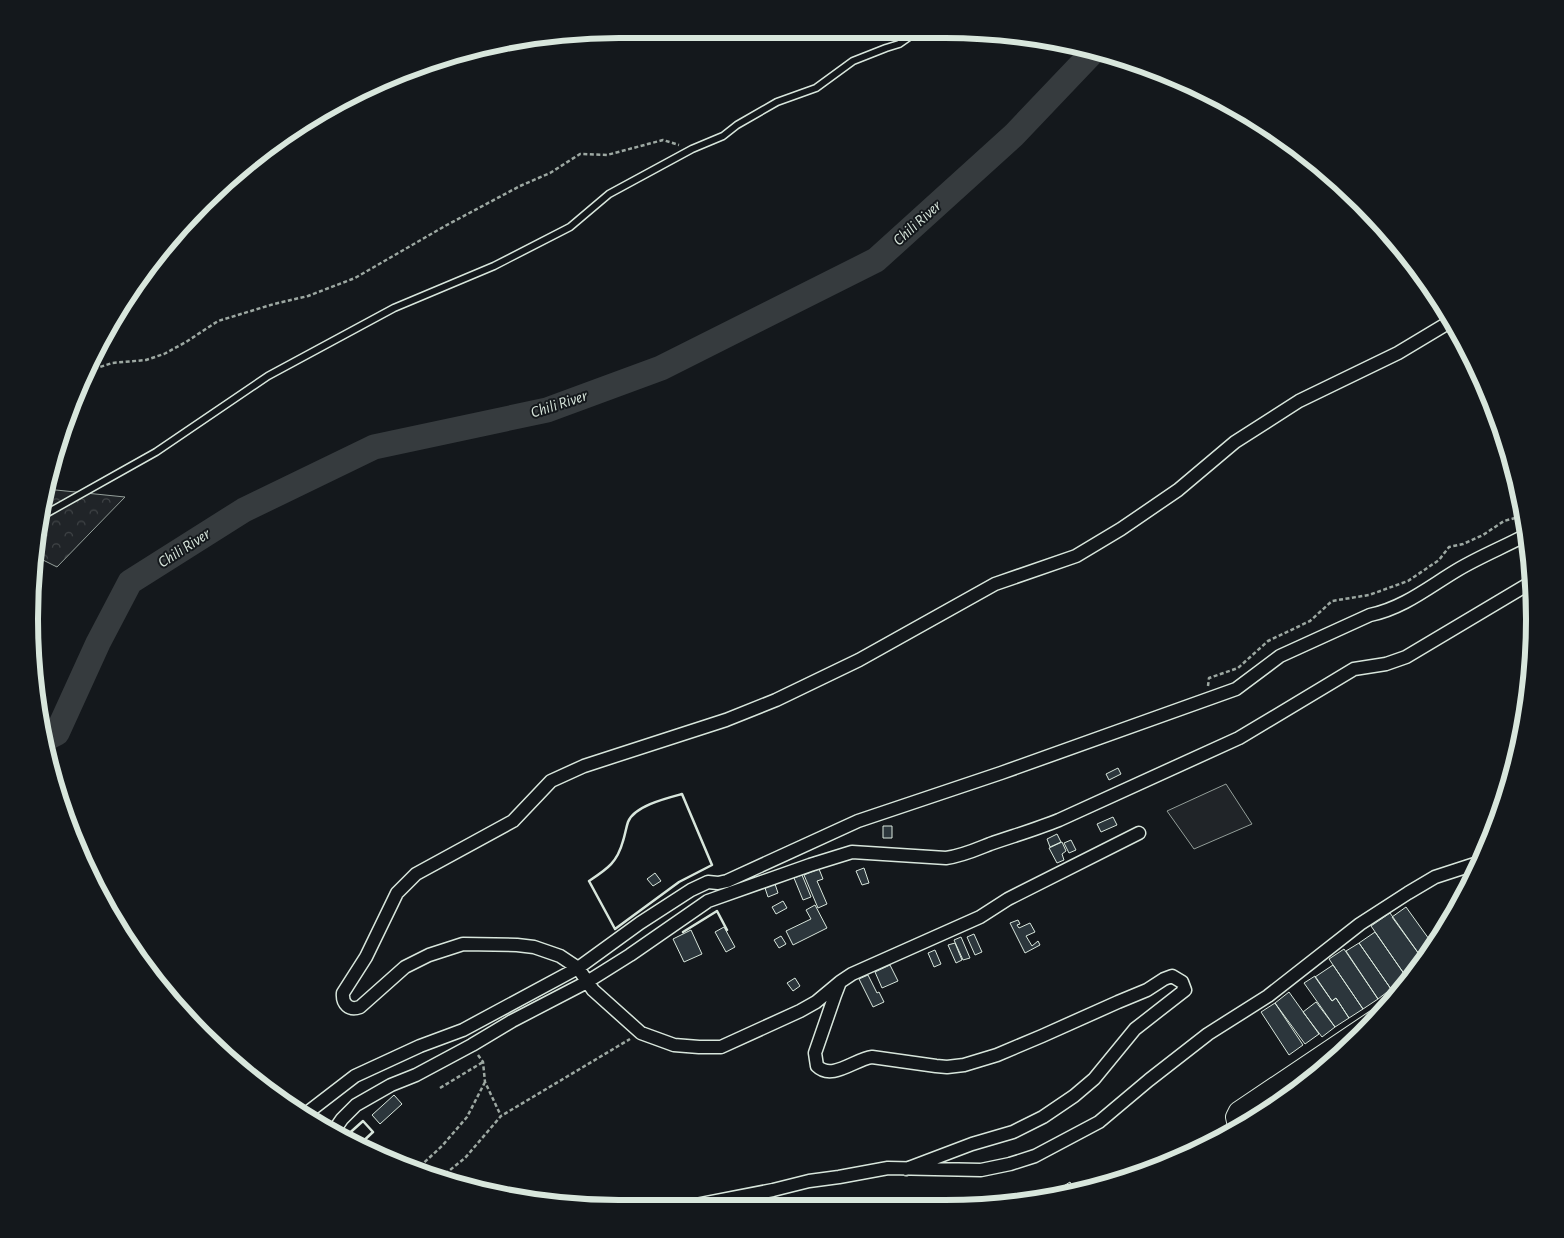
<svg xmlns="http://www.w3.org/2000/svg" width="1564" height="1238" font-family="'Alegreya Sans',sans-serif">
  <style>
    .grass { fill: url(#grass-tufts); stroke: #939e99 }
    .forest { fill: url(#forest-crowns); stroke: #939e99 }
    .park { fill: #202428; stroke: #939e99 }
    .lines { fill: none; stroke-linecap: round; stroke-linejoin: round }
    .river { stroke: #363b3e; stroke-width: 25 }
    .building { fill: #2c363c; stroke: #d8e6dc }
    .lane-casing { stroke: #d8e6dc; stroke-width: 9 }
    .street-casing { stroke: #d8e6dc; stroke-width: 15 }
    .secondary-casing { stroke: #d8e6dc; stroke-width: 20 }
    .path { stroke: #9da8a2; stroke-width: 2.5; stroke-dasharray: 4 2.5; stroke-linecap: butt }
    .lane { stroke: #14181c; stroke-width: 6 }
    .street { stroke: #14181c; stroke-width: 12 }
    .secondary { stroke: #14181c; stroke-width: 18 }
    .wall { stroke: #d8e6dc; stroke-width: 2.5 }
    .labels { text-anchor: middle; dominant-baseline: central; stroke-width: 4; stroke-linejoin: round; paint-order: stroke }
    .water-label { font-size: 16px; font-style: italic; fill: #d8e6dc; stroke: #14181c }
    .rim { fill: none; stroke: #d8e6dc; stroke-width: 6 }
  </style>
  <defs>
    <pattern id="grass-tufts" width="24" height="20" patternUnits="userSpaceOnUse" patternTransform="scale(1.25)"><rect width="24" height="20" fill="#202428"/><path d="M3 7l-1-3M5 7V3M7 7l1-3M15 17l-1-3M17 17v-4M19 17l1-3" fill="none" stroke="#404447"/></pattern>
    <pattern id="forest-crowns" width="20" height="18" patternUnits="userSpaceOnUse" patternTransform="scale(1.25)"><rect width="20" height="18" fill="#202428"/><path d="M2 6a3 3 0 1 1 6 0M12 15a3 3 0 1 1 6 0" fill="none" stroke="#404447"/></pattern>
  </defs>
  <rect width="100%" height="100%" fill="#14181c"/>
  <path class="grass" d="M 1358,1038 L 1336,1061 L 1252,1117 L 1248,1112 Z"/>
  <path class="forest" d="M 46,489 L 125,497 L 57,567 L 37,557 Z"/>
  <path class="park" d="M 1226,784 L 1252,824 L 1194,849 L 1167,811 Z"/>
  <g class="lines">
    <path class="river" d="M 45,739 L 57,733 L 98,643 L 130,582 L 244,510 L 374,447 L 547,410 L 661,368 L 876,260 L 1014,135 L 1093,52"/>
  </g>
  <path class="building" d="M 1118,768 L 1121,774 L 1109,780 L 1106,774 Z
    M 1113,817 L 1117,825 L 1101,832 L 1097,824 Z
    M 883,826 L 892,826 L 892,838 L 883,838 Z
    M 1057,834 L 1061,842 L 1050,847 L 1047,839 Z
    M 1071,840 L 1076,850 L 1069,853 L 1064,843 Z
    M 1062,842 L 1066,851 L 1062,854 L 1064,860 L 1057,863 L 1049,848 Z
    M 864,868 L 869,883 L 862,885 L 856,871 Z
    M 819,869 L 823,879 L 817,881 L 827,904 L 818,908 L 804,875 Z
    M 655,873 L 661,881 L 653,886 L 647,879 Z
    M 802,875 L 811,897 L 803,900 L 794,878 Z
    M 775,884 L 778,893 L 768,897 L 765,888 Z
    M 783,901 L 787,908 L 776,914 L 772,907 Z
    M 815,905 L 827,928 L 793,945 L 786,931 L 811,919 L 806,910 Z
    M 1406,907 L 1434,946 L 1424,961 L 1392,917 Z
    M 1390,913 L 1424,961 L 1418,971 L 1407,978 L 1371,926 Z
    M 1018,920 L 1020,924 L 1017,925 L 1019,928 L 1030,923 L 1035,932 L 1026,936 L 1032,946 L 1038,941 L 1040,945 L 1025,953 L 1010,923 Z
    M 724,927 L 735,947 L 726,952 L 715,932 Z
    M 691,930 L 702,954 L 684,962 L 673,939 Z
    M 1375,932 L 1407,978 L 1391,989 L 1359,943 Z
    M 974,934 L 982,952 L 975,955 L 967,937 Z
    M 781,936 L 786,944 L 779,948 L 774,940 Z
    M 961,937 L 970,958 L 963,960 L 954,940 Z
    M 955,943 L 962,960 L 956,963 L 948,945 Z
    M 1359,943 L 1391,989 L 1378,999 L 1346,951 Z
    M 1344,949 L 1378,999 L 1363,1009 L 1329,959 Z
    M 935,950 L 941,964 L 934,967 L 928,953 Z
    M 890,965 L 898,981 L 882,988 L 875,972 Z
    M 1333,965 L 1363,1009 L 1349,1018 L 1336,998 L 1332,1001 L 1315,977 Z
    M 868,975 L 877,993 L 879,992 L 884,1002 L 873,1007 L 859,979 Z
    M 1315,976 L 1332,1001 L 1336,998 L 1349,1018 L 1335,1027 L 1304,983 Z
    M 795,978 L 800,986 L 793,991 L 787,983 Z
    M 1289,992 L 1319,1034 L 1305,1044 L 1275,1003 Z
    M 1316,1002 L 1335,1027 L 1322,1037 L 1303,1012 Z
    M 1275,1003 L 1303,1045 L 1289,1055 L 1261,1012 Z
    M 394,1095 L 402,1104 L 380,1124 L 372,1115 Z
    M 1070,1182 L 1076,1193 L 1066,1194 L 1062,1187 Z"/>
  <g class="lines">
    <g class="lane-casing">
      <path id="lane" d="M 42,516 L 156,452 L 268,376 L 394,308 L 494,266 L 570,227 L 609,194 L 692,149 L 723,136 L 737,125 L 777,102 L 816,88 L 853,61 L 886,48 L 899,44 L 919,30"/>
    </g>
    <g class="street-casing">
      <path id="street" d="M 840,982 L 816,1002 L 800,1011 L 721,1047 L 699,1047 L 674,1045 L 641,1033 L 593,990 L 578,968 L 560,956 L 534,947 L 517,945 L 463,944 L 429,955 L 405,967 L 360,1007 C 349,1011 342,1004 343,993 L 366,957 L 397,893 L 416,874 L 513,821 L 551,781 L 584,766 L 726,720 L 776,700 L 859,660 L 995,584 L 1076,556 L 1121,529 L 1178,490 L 1235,442 L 1299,401 L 1398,353 L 1453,320
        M 303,1116 L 355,1076 L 420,1046 L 463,1030 L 578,968 L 640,923 L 691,890 L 708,882 L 718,883 L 727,881 L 858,821 L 1001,773 L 1236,689 L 1280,656 L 1370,615 C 1404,608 1430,586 1459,569 C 1481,556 1506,546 1528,534
        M 333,1132 L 342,1119 L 356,1105 L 391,1085 L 416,1075 L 472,1045 L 512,1021 L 587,982 L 630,955 L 708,901 L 810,865 L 852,852 L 946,858 C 962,856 975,850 990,844 C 1013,836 1037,829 1059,820 L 1239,738 L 1354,669 L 1386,664 L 1406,657 L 1532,582
        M 906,1169 L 972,1144 L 1013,1132 L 1043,1117 L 1074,1096 L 1094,1079 L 1135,1029 L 1185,990 L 1182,982 L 1172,976 L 1164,979 L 1147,990 L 1118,1002 L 1042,1036 L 997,1055 L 964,1065 L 947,1067 L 936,1066 L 872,1057 C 855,1059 832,1081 817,1066 L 815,1053 L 835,995 L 840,982 L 852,974 L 980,917 L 1008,899 L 1139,833
        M 675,1209 L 773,1190 L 809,1181 L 839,1177 L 888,1168 L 981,1170 L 1010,1164 L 1035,1156 L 1099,1122 L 1149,1080 L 1208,1034 L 1268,996 L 1360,924 L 1408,893 L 1435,877 L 1481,862"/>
    </g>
    <g class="secondary-casing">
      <path id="secondary" d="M 1238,1131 L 1235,1117 L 1238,1111 L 1375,1019"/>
    </g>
    <path class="path" d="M 88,371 L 112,363 L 146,360 L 164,354 L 186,342 L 218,321 L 274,304 L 308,296 L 355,278 L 445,226 L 520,186 L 550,173 L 580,154 L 607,155 L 663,140 L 679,145
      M 1208,686 L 1209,678 L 1238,668 L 1268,641 L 1310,621 L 1332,601 L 1369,595 L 1408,581 L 1439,560 L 1449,547 L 1463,544 L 1483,535 L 1504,521 L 1515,518 L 1523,512
      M 478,1055 L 483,1062 L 485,1082 L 501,1116
      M 440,1088 L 483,1062
      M 415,1171 L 442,1146 L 467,1117 L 485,1082
      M 440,1178 L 465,1158 L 501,1116 L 630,1039"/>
    <use href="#lane" class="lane"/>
    <use href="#street" class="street"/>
    <use href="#secondary" class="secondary"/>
    <path class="wall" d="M 682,794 L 712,865 L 679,882 L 615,929 L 589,881 C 607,869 617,863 623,841 C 625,835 626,828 628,822 C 634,806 667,798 682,794 Z
      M 683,932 L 717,911 L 727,930
      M 344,1138 L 363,1121 L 373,1132 L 358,1146"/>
  </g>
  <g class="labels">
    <g class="water-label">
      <text transform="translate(917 223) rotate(-42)">Chili River</text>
      <text transform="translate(559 404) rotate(-18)">Chili River</text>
      <text transform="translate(184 548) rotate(-33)">Chili River</text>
    </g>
  </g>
  <path d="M0 0H1564V1238H0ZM619 38H945A581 581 0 0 1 1526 619V619A581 581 0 0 1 945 1200H619A581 581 0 0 1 38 619V619A581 581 0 0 1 619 38Z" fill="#14181c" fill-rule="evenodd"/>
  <path class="rim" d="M619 38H945A581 581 0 0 1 1526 619V619A581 581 0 0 1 945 1200H619A581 581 0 0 1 38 619V619A581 581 0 0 1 619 38Z"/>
</svg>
